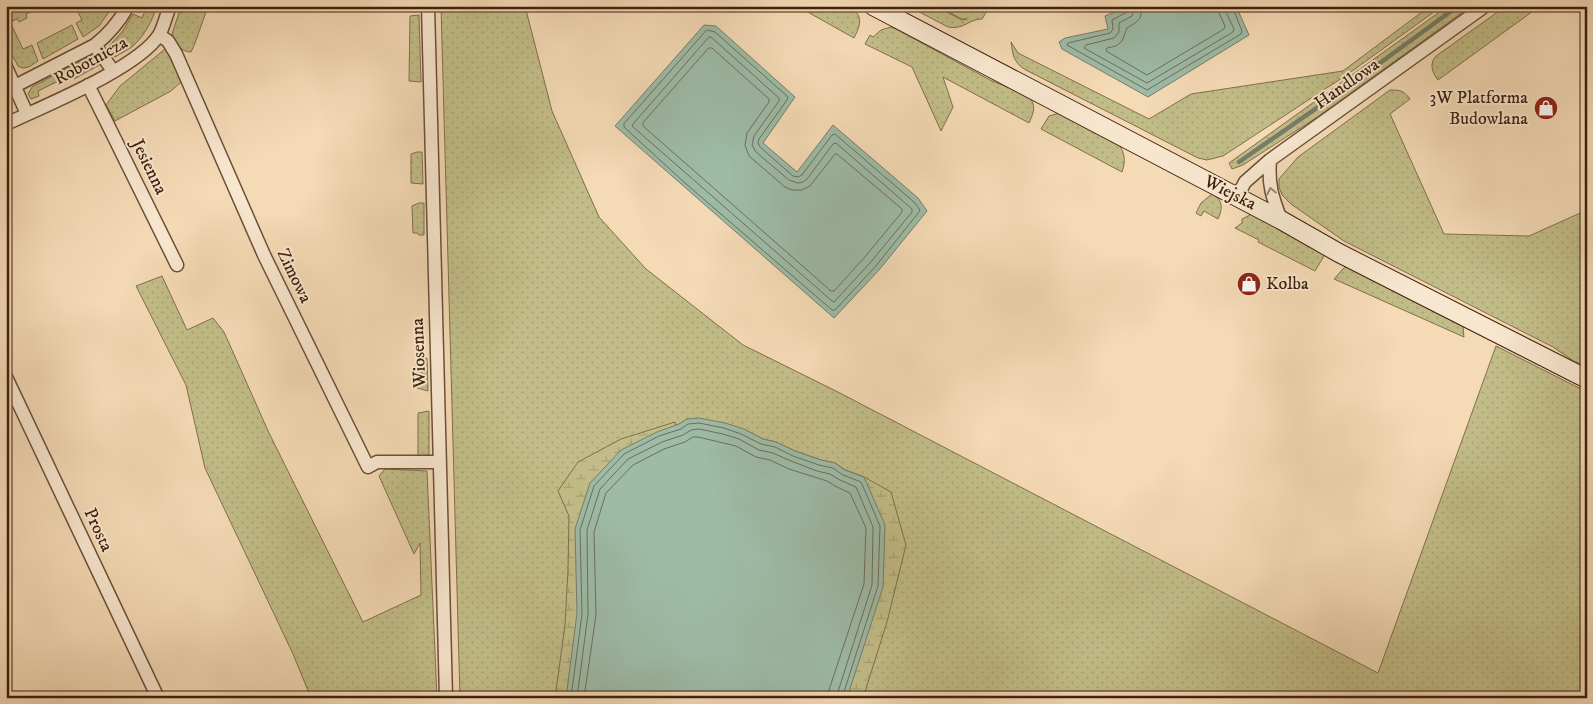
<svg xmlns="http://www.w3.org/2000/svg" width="1593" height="704" font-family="'IM FELL DW Pica',serif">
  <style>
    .grass { fill: url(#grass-dots); stroke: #806f4b }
    .wetland { fill: url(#wetland-marsh); stroke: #806f4b }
    .water { fill: #9dbba7; stroke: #777d6a }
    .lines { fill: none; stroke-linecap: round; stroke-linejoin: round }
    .shore { stroke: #6e6e5a; stroke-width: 1 }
    .stream { stroke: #777d6a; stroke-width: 4.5 }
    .street-casing { stroke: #6c4f38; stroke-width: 15 }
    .secondary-casing { stroke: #3f210e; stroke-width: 20 }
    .street { stroke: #f8e7cf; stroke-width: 12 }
    .secondary { stroke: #f8e7cf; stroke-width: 18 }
    .oneway { stroke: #9c846e }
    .labels { text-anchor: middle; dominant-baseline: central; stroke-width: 4; stroke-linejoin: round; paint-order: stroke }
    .street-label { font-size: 18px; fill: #3f210e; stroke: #f8e7cf }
    .poi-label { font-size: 18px; fill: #3f210e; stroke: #f8e7cf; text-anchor: end }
  </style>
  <defs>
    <pattern id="grass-dots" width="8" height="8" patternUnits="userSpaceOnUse" patternTransform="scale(1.25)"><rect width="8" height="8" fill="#c2bd88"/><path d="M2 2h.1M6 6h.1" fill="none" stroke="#a8a274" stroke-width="1.8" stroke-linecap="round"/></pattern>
    <pattern id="wetland-marsh" width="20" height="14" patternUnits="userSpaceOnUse" patternTransform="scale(1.25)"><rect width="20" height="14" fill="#c2bd88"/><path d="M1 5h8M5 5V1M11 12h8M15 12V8" fill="none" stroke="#a8a274"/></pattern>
  </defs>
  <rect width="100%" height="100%" fill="#f4dab5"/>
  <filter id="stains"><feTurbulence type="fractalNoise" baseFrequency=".004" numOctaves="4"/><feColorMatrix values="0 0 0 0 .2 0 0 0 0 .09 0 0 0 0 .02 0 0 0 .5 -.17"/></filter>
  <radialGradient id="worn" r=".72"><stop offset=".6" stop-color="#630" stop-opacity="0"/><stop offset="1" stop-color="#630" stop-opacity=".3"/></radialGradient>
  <path class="grass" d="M 6,6 L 51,6 L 42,11 L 41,8 L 26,14 L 27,18 L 19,22 L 17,19 L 10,22 L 23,49 L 32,45 L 38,61 C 32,65 25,71 18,66 L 6,43 Z
    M 75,6 L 113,6 L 99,26 L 83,37 L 76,23 L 82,20 Z
    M 147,6 L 157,6 C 152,21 145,35 133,46 C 128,50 121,53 115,57 L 113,55 L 109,48 L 110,45 L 122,32 L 133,14 L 142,18 Z
    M 190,6 L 199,6 L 202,11 L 206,12 L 195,43 L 191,52 C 180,52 177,43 172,34 L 179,13 L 189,8 Z
    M 441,6 L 525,6 L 552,111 L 599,217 L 646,269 L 743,345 L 836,391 L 1378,673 L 1496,346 L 1587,392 L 1587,696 L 1583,698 L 847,698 L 864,477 L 845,470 L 835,463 L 821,460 L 795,451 L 776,442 L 763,439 L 743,429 L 687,419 L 679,424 L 657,432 L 566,698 L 460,698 Z
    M 797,6 L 848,6 C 864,15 861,24 854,38 Z
    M 908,6 L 935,6 L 962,20 L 967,19 L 962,19 L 937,6 L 990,6 L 982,19 C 968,19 965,30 948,27 Z
    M 1430,6 L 1442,6 L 1348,74 L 1223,156 L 1207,160 L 1198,158 L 1024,69 C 1013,61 1013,55 1011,42 L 1018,53 L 1149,119 L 1191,94 L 1343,71 Z
    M 1448,6 L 1471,6 L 1319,116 L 1243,165 L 1232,169 L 1229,163 Z
    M 1506,6 L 1540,6 L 1438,80 C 1432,72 1429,64 1436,56 Z
    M 419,15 L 421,82 L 409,81 L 410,16 Z
    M 72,25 L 78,39 L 43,59 L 37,43 Z
    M 891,27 L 896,29 L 990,80 L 1027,95 C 1037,104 1034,112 1029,123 L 943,77 L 953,107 L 941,131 L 912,67 L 865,44 L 870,35 L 873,37 L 881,30 Z
    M 165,49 C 176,54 177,72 181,82 L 171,91 L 115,121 L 106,105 L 120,86 Z
    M 89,56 L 96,56 L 101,64 L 74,79 L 71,75 L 38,91 L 39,96 L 31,99 L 28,94 L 32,87 Z
    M 1390,90 C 1401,90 1404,91 1410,99 L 1390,114 L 1444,234 L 1529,236 L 1587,210 L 1587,364 L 1575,362 L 1553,347 L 1344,241 L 1291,204 L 1282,195 L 1279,187 L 1279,179 L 1298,157 Z
    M 1060,113 L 1118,143 C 1125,153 1126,161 1122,172 L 1041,129 L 1049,116 Z
    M 417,152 L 422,152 L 423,184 L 411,183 L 411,154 Z
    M 1212,194 C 1223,200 1223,208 1218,219 L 1204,211 L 1201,216 L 1196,213 L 1201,203 Z
    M 419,203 L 424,203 L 424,235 L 419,235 L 417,233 L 413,233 L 412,206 Z
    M 1252,214 L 1325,252 L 1324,256 L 1315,271 L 1258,242 L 1259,240 L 1235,228 L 1242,223 L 1242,219 Z
    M 1349,265 L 1460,322 L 1463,327 L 1464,337 L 1334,279 C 1339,274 1343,267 1349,265 Z
    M 162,276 L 187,330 L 213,318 L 224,332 L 269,433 L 363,622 L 421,595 L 420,543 L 414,554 L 379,476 L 385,469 L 427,471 L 437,698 L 311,698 L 293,654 L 205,468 L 186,385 L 136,286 Z
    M 427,358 L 428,391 L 417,388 L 416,361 Z
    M 429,411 L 429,455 L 418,456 L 418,413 Z"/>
  <path class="wetland" d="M 675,422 L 679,441 L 588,698 L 555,698 L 565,625 L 568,570 L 569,516 L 558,491 L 578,462 L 621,439 Z
    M 835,463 L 845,470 L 864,477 L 891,492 L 906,545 L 887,622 L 863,698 L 813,698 Z"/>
  <path class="water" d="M 1129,6 L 1236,6 L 1249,35 L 1148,97 L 1062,49 L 1059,42 L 1065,38 L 1108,29 L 1105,16 Z
    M 704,25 L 716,26 L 795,97 L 763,143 L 797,172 L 833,125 L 918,198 L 927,211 L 879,270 L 834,318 L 615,126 Z
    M 699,418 L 725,423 L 744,429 L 763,439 L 776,442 L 795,451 L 821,460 L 835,463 L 845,470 L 864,477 L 885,525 L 883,587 L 847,698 L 566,698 L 577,613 L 575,529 L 590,483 L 621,450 L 657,432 L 679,424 L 687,419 Z"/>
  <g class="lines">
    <path class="shore" d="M 1129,6 L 1127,12 L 1112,20 L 1113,29 L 1110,33 L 1068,43 L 1067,45 L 1147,90 L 1241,34 L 1242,31 L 1232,6
      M 1135,6 L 1132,16 L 1119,23 L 1119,32 L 1114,38 L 1086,45 L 1084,48 L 1147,83 L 1233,32 L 1234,29 L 1226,12 L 1226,6
      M 1143,6 L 1140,18 L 1135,23 L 1127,28 L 1122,41 L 1116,46 L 1107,48 L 1106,51 L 1147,75 L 1224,29 L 1225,26 L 1219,13 L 1218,6
      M 707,30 L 715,32 L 788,97 L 787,100 L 759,139 L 758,143 L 760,147 L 793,176 L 798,177 L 802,175 L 832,135 L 835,134 L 914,202 L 920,210 L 919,212 L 875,267 L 835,310 L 832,310 L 685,183 L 624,127 L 624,124 Z
      M 711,37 L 779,98 L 779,101 L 754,136 L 752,145 L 756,152 L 789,180 L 798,183 L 803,182 L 807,179 L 833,144 L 836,143 L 912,209 L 912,212 L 870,263 L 834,302 L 832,301 L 632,126 L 633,124 L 708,38 Z
      M 709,48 L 712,48 L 769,99 L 769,102 L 747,133 L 745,145 L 749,156 L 785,187 L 792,190 L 802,190 L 810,186 L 835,154 L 837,154 L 902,209 L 902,212 L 864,258 L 834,291 L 831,291 L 643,126 L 643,123 Z
      M 571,698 L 582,614 L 580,530 L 594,486 L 624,454 L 659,436 L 681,429 L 688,424 L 699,423 L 724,428 L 741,434 L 761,444 L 775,447 L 793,456 L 819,465 L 833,468 L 843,475 L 861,482 L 880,526 L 878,586 L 842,698
      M 577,698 L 588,614 L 587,530 L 600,489 L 628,459 L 662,442 L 683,435 L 691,430 L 699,429 L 723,434 L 739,439 L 759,450 L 773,453 L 791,461 L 817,471 L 830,474 L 840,480 L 856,487 L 873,527 L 872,585 L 836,698
      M 584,698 L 596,615 L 594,532 L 606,493 L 633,465 L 664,449 L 685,442 L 693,437 L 698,437 L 736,446 L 756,457 L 770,460 L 789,469 L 827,481 L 837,487 L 850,493 L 866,528 L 864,584 L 829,690 L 828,698"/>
    <path class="stream" d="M 1239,162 L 1354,82 L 1458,6"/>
    <g class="street-casing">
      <path id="street" d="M 428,6 C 432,237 442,467 446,698
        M 159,35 L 168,41 L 176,54 L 264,255 L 368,467 L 377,462 L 440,462
        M 95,45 C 109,34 119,22 128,6
        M 6,67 L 27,114
        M 88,85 L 108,125 L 177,265
        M 15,86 L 95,45 L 113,71
        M 6,124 C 44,106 138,68 159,35 C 164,27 166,15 170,6
        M 1270,160 C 1268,185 1272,196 1281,220
        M 1237,197 L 1245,182 L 1270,160 L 1485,6
        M 6,377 L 158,698"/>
    </g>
    <g class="secondary-casing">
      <path id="secondary" d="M 873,6 L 1281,220 L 1339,253 L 1587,379"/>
    </g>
    <use href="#street" class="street"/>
    <use href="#secondary" class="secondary"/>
  </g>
  <defs><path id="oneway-chevron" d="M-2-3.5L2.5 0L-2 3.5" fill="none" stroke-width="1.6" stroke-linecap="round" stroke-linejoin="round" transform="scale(1.25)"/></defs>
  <use class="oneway" href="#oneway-chevron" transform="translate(1271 191) rotate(-102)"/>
  <defs>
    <g id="shop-disc" transform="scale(1.25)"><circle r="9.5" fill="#8f2418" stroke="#f8e7cf"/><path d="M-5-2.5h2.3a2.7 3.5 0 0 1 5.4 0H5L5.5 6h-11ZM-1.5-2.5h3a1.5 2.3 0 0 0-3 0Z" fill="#fff"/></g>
  </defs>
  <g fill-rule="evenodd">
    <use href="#shop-disc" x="1546" y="108"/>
    <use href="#shop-disc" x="1249" y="284"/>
  </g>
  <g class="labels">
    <g class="street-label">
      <text transform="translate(91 61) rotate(-29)">Robotnicza</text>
      <text transform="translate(1347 84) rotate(-35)">Handlowa</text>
      <text transform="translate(149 167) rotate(64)">Jesienna</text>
      <text transform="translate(1230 193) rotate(27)">Wiejska</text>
      <text transform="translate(294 276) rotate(64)">Zimowa</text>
      <text transform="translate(419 353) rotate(-92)">Wiosenna</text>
      <text transform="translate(98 530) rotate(65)">Prosta</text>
    </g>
    <g class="poi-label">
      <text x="1528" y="98">3W Platforma<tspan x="1528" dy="21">Budowlana</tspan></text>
      <text x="1266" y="284" text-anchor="start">Kolba</text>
    </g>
  </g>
  <rect width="1593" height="704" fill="none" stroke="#f4dab5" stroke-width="25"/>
  <rect x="8" y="8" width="1578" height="689" fill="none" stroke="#3f210e" stroke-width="2.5"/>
  <rect x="12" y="12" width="1568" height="679" fill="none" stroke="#3f210e"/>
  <rect width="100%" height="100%" filter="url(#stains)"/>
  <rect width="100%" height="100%" fill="url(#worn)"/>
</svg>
